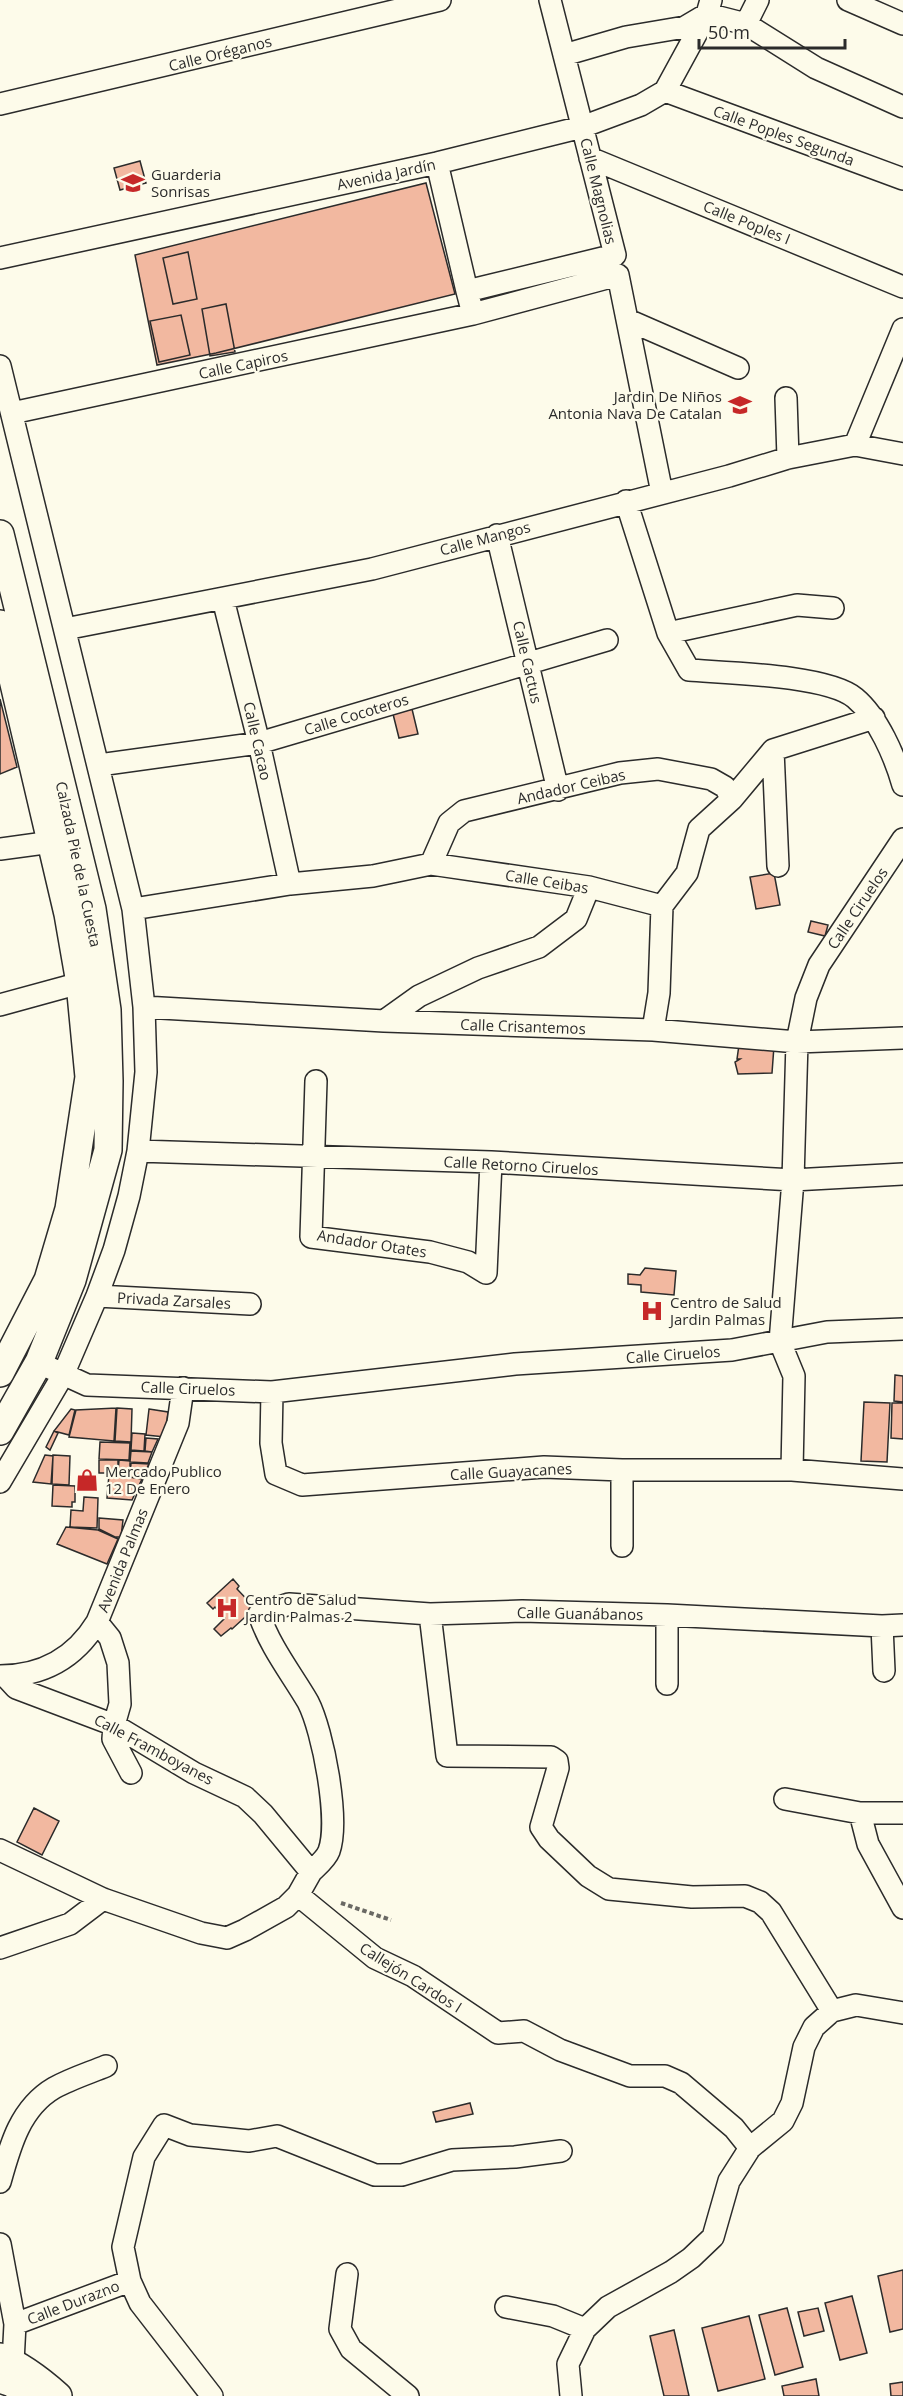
<svg xmlns="http://www.w3.org/2000/svg" width="903" height="2396" font-family="'Open Sans',sans-serif">
  <style>
    .building { fill: #f2b8a0; stroke: #2b2b2b; stroke-width: 1.5 }
    .lines { fill: none; stroke-linecap: round; stroke-linejoin: round }
    .minor-casing { stroke: #2b2b2b; stroke-width: 24 }
    .major-casing { stroke: #2b2b2b; stroke-width: 30 }
    .path { stroke: #6a6964; stroke-width: 4; stroke-dasharray: 4.5 3; stroke-linecap: butt }
    .minor { stroke: #fdfbea; stroke-width: 21 }
    .major { stroke: #fdfbea; stroke-width: 27 }
    .labels { text-anchor: middle; dominant-baseline: central; stroke-width: 4.5; stroke-linejoin: round; paint-order: stroke }
    .street-label { font-size: 15px; fill: #2b2b2b; stroke: #fdfbea }
    .poi-label { font-size: 15px; fill: #2b2b2b; stroke: #fdfbea; text-anchor: start }
  </style>
  <rect width="100%" height="100%" fill="#fdfbea"/>
  <path class="building" d="M 140,161 L 146,183 L 120,190 L 114,168 Z
    M 426,183 L 455,294 L 216,353 L 157,365 L 135,255 Z
    M 188,252 L 197,299 L 173,304 L 163,258 Z
    M 226,304 L 235,352 L 210,356 L 202,309 Z
    M 181,315 L 190,355 L 159,362 L 150,321 Z
    M 0,699 L 17,767 L 0,774 Z
    M 412,709 L 418,734 L 399,738 L 393,714 Z
    M 774,873 L 780,905 L 756,909 L 750,877 Z
    M 811,921 L 828,925 L 825,936 L 808,932 Z
    M 739,1045 L 774,1046 L 772,1073 L 738,1074 L 735,1062 L 740,1059 L 737,1059 Z
    M 645,1268 L 676,1271 L 674,1295 L 641,1292 L 641,1285 L 628,1284 L 628,1274 L 640,1275 Z
    M 895,1375 L 903,1376 L 903,1402 L 894,1401 Z
    M 864,1402 L 890,1403 L 887,1462 L 861,1461 Z
    M 892,1403 L 903,1403 L 903,1439 L 891,1438 Z
    M 116,1408 L 114,1441 L 69,1437 L 76,1410 Z
    M 117,1408 L 132,1409 L 131,1442 L 115,1441 Z
    M 71,1409 L 75,1410 L 69,1435 L 54,1431 Z
    M 149,1409 L 168,1412 L 165,1437 L 146,1435 Z
    M 54,1431 L 58,1433 L 50,1450 L 46,1447 Z
    M 132,1433 L 145,1434 L 144,1451 L 131,1450 Z
    M 146,1438 L 158,1439 L 152,1452 L 145,1451 Z
    M 100,1442 L 130,1443 L 129,1460 L 99,1459 Z
    M 131,1451 L 152,1452 L 148,1463 L 130,1462 Z
    M 45,1455 L 53,1456 L 51,1484 L 33,1482 Z
    M 53,1455 L 70,1456 L 69,1485 L 52,1484 Z
    M 99,1460 L 118,1460 L 118,1473 L 99,1473 Z
    M 119,1460 L 130,1461 L 130,1474 L 118,1473 Z
    M 131,1463 L 149,1464 L 142,1478 L 130,1477 Z
    M 109,1474 L 142,1479 L 132,1500 L 107,1498 Z
    M 53,1485 L 75,1486 L 75,1502 L 72,1502 L 72,1507 L 52,1506 Z
    M 84,1497 L 98,1498 L 97,1528 L 70,1527 L 71,1510 L 83,1511 Z
    M 99,1518 L 123,1520 L 121,1537 L 115,1537 L 99,1529 Z
    M 66,1527 L 98,1530 L 118,1539 L 107,1564 L 57,1544 Z
    M 233,1579 L 239,1586 L 237,1589 L 255,1608 L 232,1629 L 231,1628 L 221,1636 L 214,1629 L 225,1618 L 215,1607 L 213,1609 L 207,1603 Z
    M 34,1808 L 59,1821 L 42,1855 L 17,1842 Z
    M 470,2103 L 473,2114 L 436,2122 L 433,2112 Z
    M 903,2270 L 903,2329 L 890,2332 L 878,2276 Z
    M 852,2296 L 867,2353 L 840,2360 L 825,2303 Z
    M 787,2308 L 803,2367 L 775,2375 L 759,2315 Z
    M 818,2308 L 824,2331 L 804,2336 L 798,2312 Z
    M 749,2316 L 765,2379 L 718,2391 L 702,2328 Z
    M 674,2330 L 689,2396 L 664,2396 L 650,2336 Z
    M 816,2379 L 819,2396 L 784,2396 L 782,2386 Z
    M 903,2382 L 903,2396 L 891,2396 L 890,2384 Z"/>
  <g class="lines">
    <g class="minor-casing">
      <path id="minor" d="M 848,0 L 903,24
        M 746,24 L 758,0
        M 564,55 L 626,37 L 685,27 L 707,14 L 746,24 L 816,68 L 903,107
        M 665,91 L 903,179
        M 0,104 L 440,0
        M 590,158 L 903,287
        M 437,163 L 467,291
        M 0,258 L 437,163 L 582,127 L 641,105 L 665,91 L 707,14 L 711,0
        M 473,314 L 467,291 L 615,255 L 550,0
        M 628,320 L 738,368
        M 0,366 L 133,909 L 144,1007 L 146,1072 L 138,1151 L 129,1196 L 114,1250 L 97,1296 L 63,1375 L 0,1482
        M 786,398 L 788,458
        M 12,413 L 473,314 L 618,275 L 662,493
        M 855,445 L 903,329
        M 626,501 L 668,633 L 689,670 C 727,673 827,675 855,698 C 878,717 895,757 903,785
        M 497,535 L 558,790
        M 223,599 L 259,743 L 290,884
        M 65,629 L 372,569 L 729,476 L 788,458 L 855,445 L 903,454
        M 668,633 L 797,605 L 833,608
        M 773,750 L 778,866
        M 99,765 L 259,743 L 607,640
        M 0,849 L 52,842
        M 431,864 L 449,823 L 464,811 L 620,773 L 658,769 L 711,779 L 725,787 L 732,799
        M 662,906 L 687,873 L 699,829 L 732,799 L 773,750 L 874,718
        M 133,909 L 290,884 L 373,876 L 431,864 L 589,887 L 662,906
        M 0,1005 L 80,983
        M 144,1007 L 384,1021 L 653,1030 L 797,1042 L 903,1038
        M 384,1021 L 419,996 L 478,968 L 539,947 L 576,919 L 589,887
        M 653,1030 L 659,993 L 662,906
        M 316,1081 L 311,1237 L 430,1252 L 468,1262 L 486,1273 L 491,1162
        M 138,1151 L 491,1162 L 793,1180 L 903,1174
        M 97,1296 L 250,1304
        M 50,1368 L 87,1385 L 272,1392 L 515,1364 L 732,1350 L 827,1332 L 903,1329
        M 272,1392 L 271,1443 L 276,1474 L 302,1485 L 544,1467 L 622,1470 L 792,1470 L 903,1479
        M 792,1470 L 794,1376 L 780,1342 L 793,1180 L 797,1042 L 806,998 L 819,965 L 903,839
        M 622,1546 L 622,1470
        M 430,1614 L 447,1756 L 551,1757 L 557,1761 L 558,1768 L 541,1827 L 549,1839 L 588,1876 L 609,1889 L 692,1897 L 745,1896 L 760,1902 L 771,1912 L 832,2011
        M 97,1622 L 110,1638 L 118,1663 L 120,1704 L 114,1725 L 113,1739 L 131,1773
        M 882,1626 L 884,1671
        M 0,1676 C 43,1676 75,1658 97,1622 L 178,1423 L 183,1388
        M 667,1684 L 667,1615
        M 785,1799 L 860,1813 L 903,1813
        M 860,1813 L 868,1844 L 903,1908
        M 0,1850 L 103,1899 L 201,1933 L 227,1938 L 245,1930 L 286,1907 L 298,1895 L 311,1872 L 263,1814 L 245,1797 L 194,1773 L 114,1725 L 16,1688 L 5,1676
        M 311,1872 C 317,1866 326,1859 329,1851 C 340,1820 323,1731 308,1702 C 291,1673 270,1647 259,1614 L 289,1604 L 430,1614 L 522,1611 L 667,1615 L 882,1626 L 903,1625
        M 298,1895 L 375,1958 L 413,1976 L 498,2033 L 524,2031 L 560,2050 L 630,2076 L 665,2076 L 681,2083 L 734,2128 L 750,2148
        M 0,1948 L 70,1924 L 103,1899
        M 0,2182 C 10,2146 20,2108 54,2088 C 70,2079 89,2073 106,2066
        M 0,2244 L 15,2324 L 13,2362
        M 347,2274 L 340,2329 L 351,2349 L 408,2396
        M 506,2307 L 553,2316 L 585,2329
        M 15,2324 L 130,2281
        M 212,2396 L 140,2303 L 130,2281 L 123,2247 L 144,2157 L 164,2125 L 190,2135 L 249,2141 L 277,2136 L 375,2175 L 402,2175 L 452,2160 L 515,2157 L 561,2151
        M 571,2396 L 568,2364 L 585,2329 L 608,2307 L 671,2272 L 691,2258 L 713,2237 L 729,2181 L 750,2148 L 783,2121 L 792,2103 L 804,2047 L 814,2027 L 832,2011 L 856,2005 L 903,2013"/>
    </g>
    <g class="major-casing">
      <path id="major" d="M 0,534 L 92,909 L 107,1010 L 109,1081 L 108,1150 L 72,1280 L 39,1362 L 0,1431
        M 0,624 L 68,914 L 80,983 L 89,1077 L 69,1209 L 48,1280 L 0,1373
        M 0,2357 C 22,2366 40,2380 58,2396
        M 0,2379 L 12,2383 L 30,2396"/>
    </g>
    <path class="path" d="M 341,1903 L 391,1920"/>
    <use href="#minor" class="minor"/>
    <use href="#major" class="major"/>
  </g>
  <defs>
    <g id="school-bare" transform="scale(1.8)"><path d="M0-5L7-2L0 1L-7-2ZM-4 1L0 2.5L4 1V4Q0 6-4 4Z" fill="#c62828" stroke="#fdfbea" stroke-width="2.5" paint-order="stroke"/></g>
    <g id="hospital-bare" transform="scale(1.8)"><path d="M-5-5h3v3.5h4V-5h3V5h-3V1.5h-4V5h-3Z" fill="#c62828" stroke="#fdfbea" stroke-width="2.5" paint-order="stroke"/></g>
    <g id="shop-bare" transform="scale(1.8)"><path d="M-5-2.5h2.3a2.7 3.5 0 0 1 5.4 0H5L5.5 6h-11ZM-1.5-2.5h3a1.5 2.3 0 0 0-3 0Z" fill="#c62828" stroke="#fdfbea" stroke-width="2.5" paint-order="stroke"/></g>
  </defs>
  <g fill-rule="evenodd">
    <use href="#school-bare" x="133" y="183"/>
    <use href="#school-bare" x="740" y="405"/>
    <use href="#hospital-bare" x="652" y="1311"/>
    <use href="#shop-bare" x="87" y="1480"/>
    <use href="#hospital-bare" x="227" y="1608"/>
  </g>
  <g class="labels">
    <g class="street-label">
      <text transform="translate(220 53) rotate(-14)">Calle Oréganos</text>
      <text transform="translate(784 135) rotate(20)">Calle Poples Segunda</text>
      <text transform="translate(386 174) rotate(-12)">Avenida Jardín</text>
      <text transform="translate(599 191) rotate(76)">Calle Magnolias</text>
      <text transform="translate(747 222) rotate(22)">Calle Poples I</text>
      <text transform="translate(243 364) rotate(-12)">Calle Capiros</text>
      <text transform="translate(485 538) rotate(-15)">Calle Mangos</text>
      <text transform="translate(528 662) rotate(77)">Calle Cactus</text>
      <text transform="translate(356 714) rotate(-17)">Calle Cocoteros</text>
      <text transform="translate(258 741) rotate(77)">Calle Cacao</text>
      <text transform="translate(571 786) rotate(-13)">Andador Ceibas</text>
      <text transform="translate(79 864) rotate(78)">Calzada Pie de la Cuesta</text>
      <text transform="translate(547 881) rotate(9)">Calle Ceibas</text>
      <text transform="translate(857 908) rotate(-56)">Calle Ciruelos</text>
      <text transform="translate(523 1026) rotate(2)">Calle Crisantemos</text>
      <text transform="translate(521 1165) rotate(3)">Calle Retorno Ciruelos</text>
      <text transform="translate(372 1243) rotate(9)">Andador Otates</text>
      <text transform="translate(174 1300) rotate(3)">Privada Zarsales</text>
      <text transform="translate(673 1354) rotate(-4)">Calle Ciruelos</text>
      <text transform="translate(188 1388) rotate(2)">Calle Ciruelos</text>
      <text transform="translate(511 1471) rotate(-3)">Calle Guayacanes</text>
      <text transform="translate(122 1560) rotate(-68)">Avenida Palmas</text>
      <text transform="translate(580 1613) rotate(1)">Calle Guanábanos</text>
      <text transform="translate(154 1749) rotate(28)">Calle Framboyanes</text>
      <text transform="translate(411 1977) rotate(32)">Callejón Cardos I</text>
      <text transform="translate(73 2302) rotate(-21)">Calle Durazno</text>
    </g>
    <g class="poi-label">
      <text x="151" y="174">Guarderia<tspan x="151" dy="17">Sonrisas</tspan></text>
      <text x="722" y="396" text-anchor="end">Jardin De Niños<tspan x="722" dy="17">Antonia Nava De Catalan</tspan></text>
      <text x="670" y="1302">Centro de Salud<tspan x="670" dy="17">Jardin Palmas</tspan></text>
      <text x="105" y="1471">Mercado Publico<tspan x="105" dy="17">12 De Enero</tspan></text>
      <text x="245" y="1599">Centro de Salud<tspan x="245" dy="17">Jardin Palmas 2</tspan></text>
    </g>
  </g>
  <path d="M699 39v9h146v-9" fill="none" stroke="#2b2b2b" stroke-width="3"/>
  <text x="708" y="39" font-size="18" fill="#2b2b2b" stroke="#fdfbea" stroke-width="4.5" paint-order="stroke">50 m</text>
</svg>
